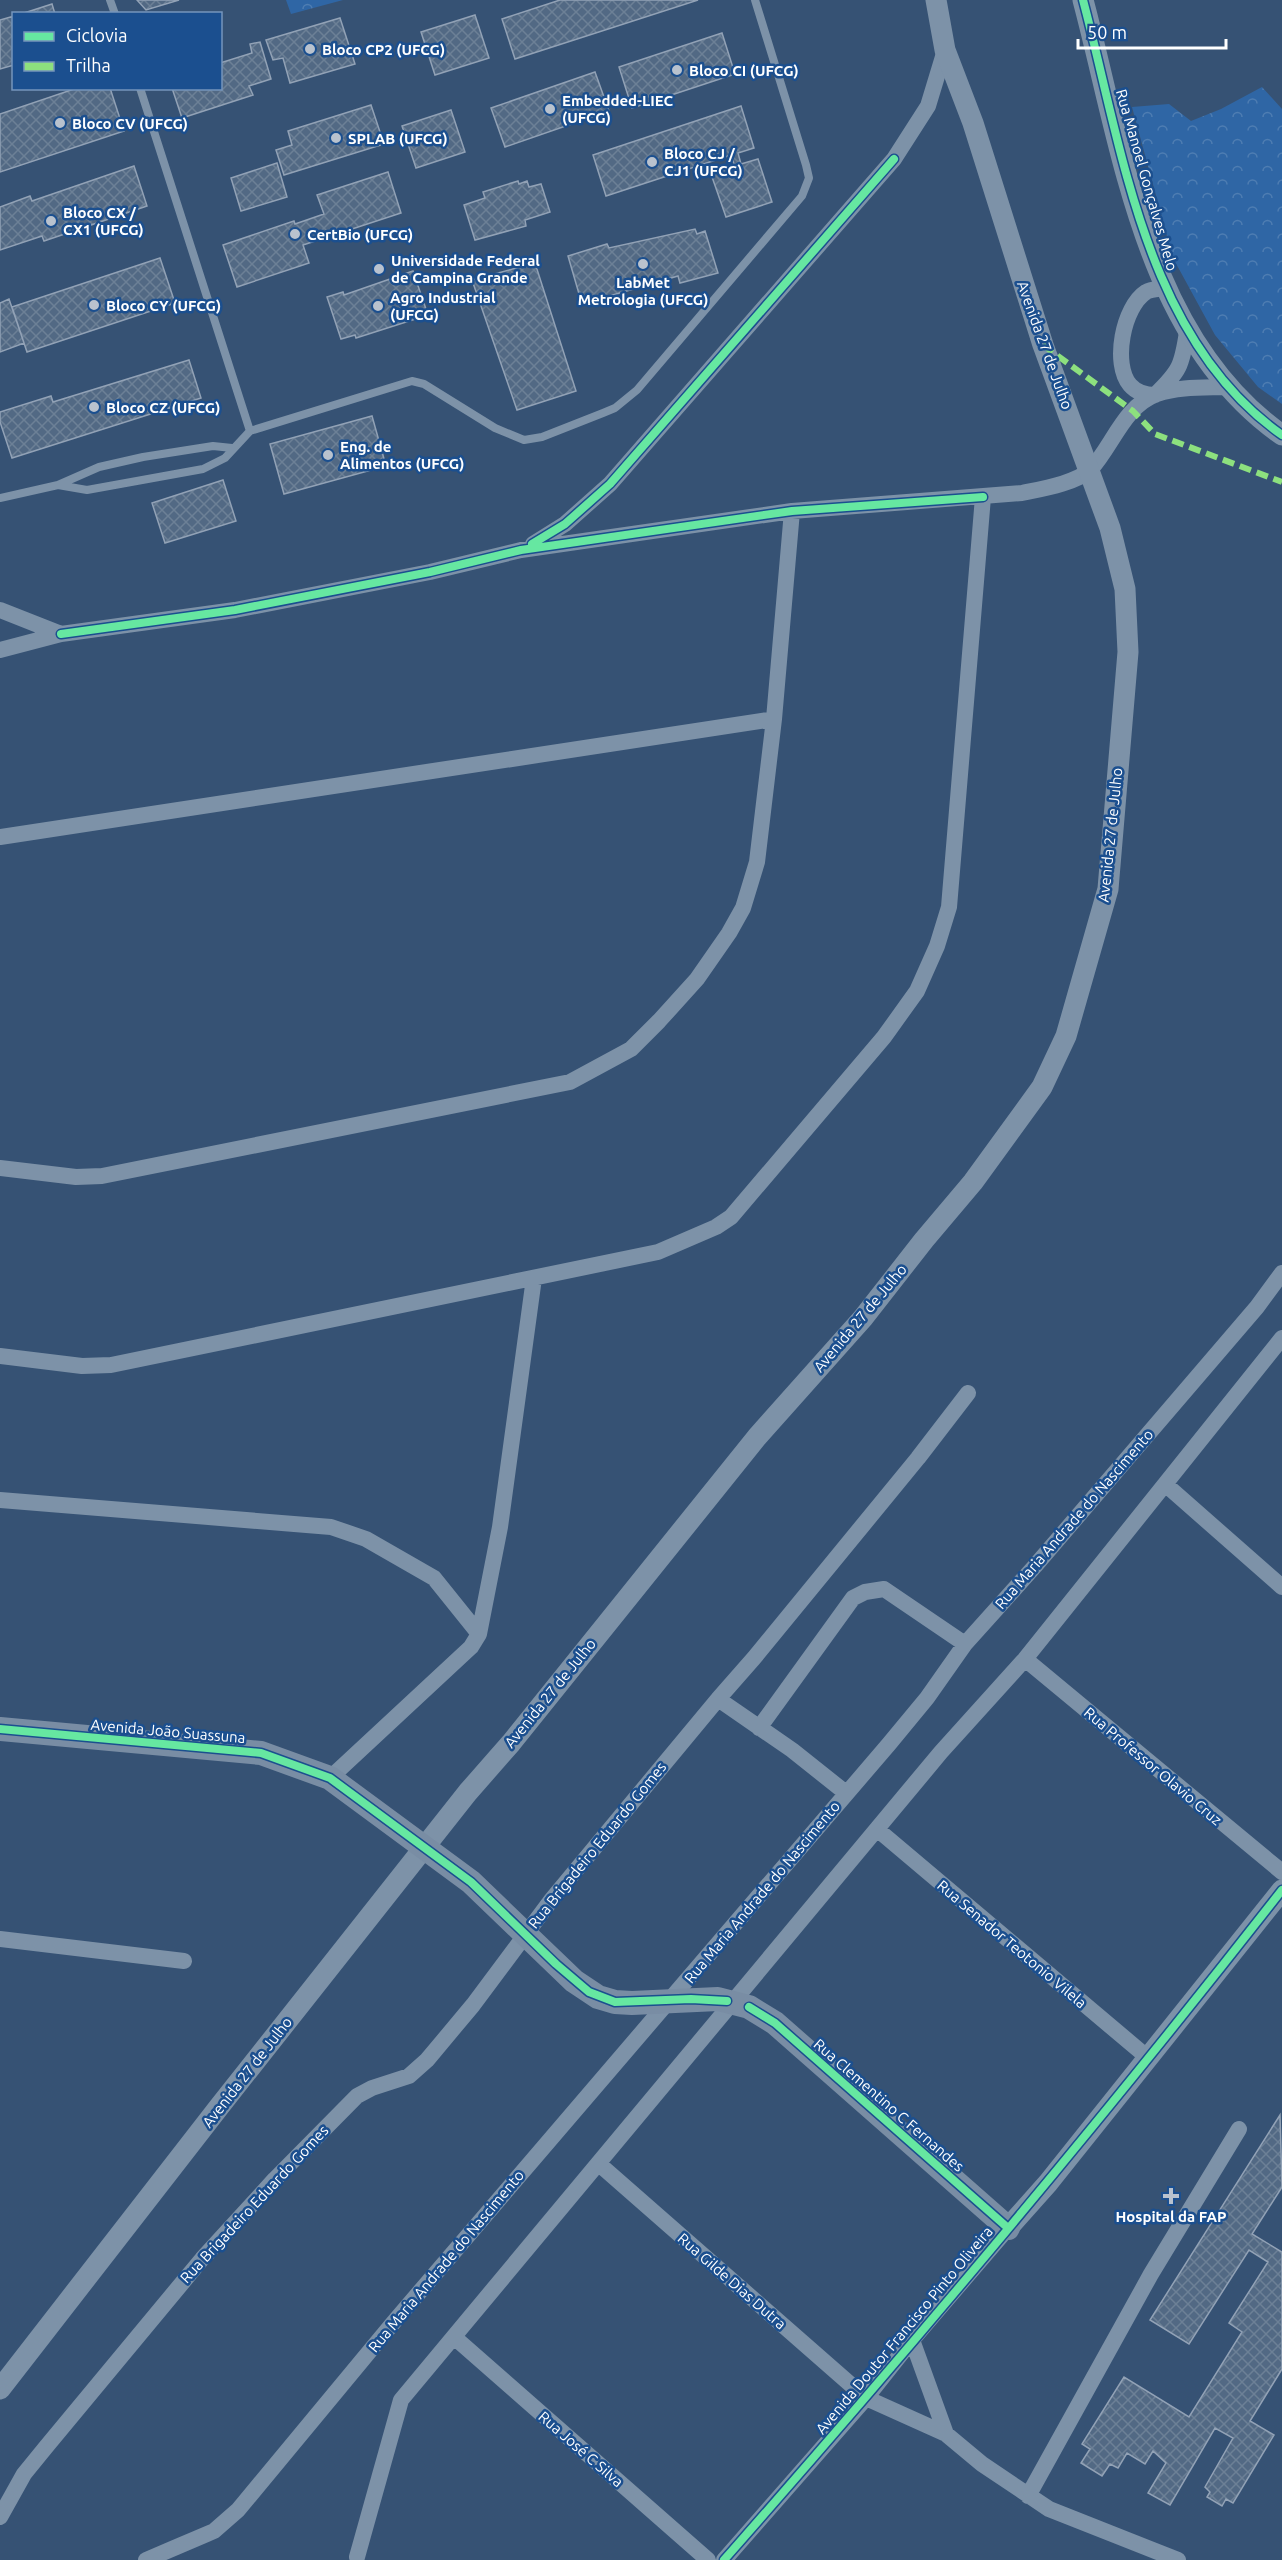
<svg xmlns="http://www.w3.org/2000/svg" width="1282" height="2560" font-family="Ubuntu,sans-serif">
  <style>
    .forest { fill: url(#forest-crowns) }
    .building { fill: url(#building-cross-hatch); stroke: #92a2b6; stroke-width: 1.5 }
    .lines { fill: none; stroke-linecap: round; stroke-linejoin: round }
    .service { stroke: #7d92a8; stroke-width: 8 }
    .minor { stroke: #7d92a8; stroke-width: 16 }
    .tertiary { stroke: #7d92a8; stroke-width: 21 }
    .secondary { stroke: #798da4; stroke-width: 24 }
    .quiet { stroke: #8de07e; stroke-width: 6; stroke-dasharray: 12 6; stroke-linecap: butt }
    .cycleway-casing { stroke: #1b4f8f; stroke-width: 11 }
    .cycleway { stroke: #66e7a1; stroke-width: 8 }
    .poi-dot { fill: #b9c2ce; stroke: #1b4f8f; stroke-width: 2 }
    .labels { text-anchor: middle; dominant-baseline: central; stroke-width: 5; stroke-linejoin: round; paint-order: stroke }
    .poi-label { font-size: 15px; font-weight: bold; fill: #fff; stroke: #1b4f8f; text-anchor: start }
    .street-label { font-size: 15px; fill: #fff; stroke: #1b4f8f }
  </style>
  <defs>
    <pattern id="forest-crowns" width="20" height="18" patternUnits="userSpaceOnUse" patternTransform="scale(1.5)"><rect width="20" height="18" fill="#2f66a5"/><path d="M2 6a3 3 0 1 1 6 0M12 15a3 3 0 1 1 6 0" fill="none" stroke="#4e7db2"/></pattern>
    <pattern id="building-cross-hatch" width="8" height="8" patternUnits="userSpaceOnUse" patternTransform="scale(1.5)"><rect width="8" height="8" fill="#526984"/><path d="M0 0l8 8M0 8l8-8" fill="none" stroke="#6c8096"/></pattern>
  </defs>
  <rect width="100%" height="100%" fill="#365274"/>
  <path class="forest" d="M 286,0 L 343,0 L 291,14 Z
    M 1262,87 L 1282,109 L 1282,404 L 1258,387 L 1215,335 L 1173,258 L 1132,107 L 1169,104 L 1191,121 L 1221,109 Z"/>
  <path class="building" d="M 137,0 L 179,0 L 146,10 Z
    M 560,0 L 698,0 L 515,59 L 502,19 Z
    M 52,4 L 55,14 L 21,14 Z
    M 475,15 L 489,58 L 435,75 L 421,32 Z
    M 14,16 L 14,65 L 0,69 L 0,20 Z
    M 340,18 L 355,64 L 290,83 L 283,58 L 273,60 L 266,40 Z
    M 722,33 L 735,74 L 632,108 L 619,67 Z
    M 260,42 L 271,79 L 249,86 L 253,95 L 182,118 L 172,88 L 220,88 L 220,63 L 252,53 L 250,44 Z
    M 595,72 L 609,111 L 505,147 L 491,108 Z
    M 77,88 L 110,88 L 124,131 L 0,172 L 0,114 Z
    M 371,105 L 384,144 L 284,175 L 276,150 L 292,145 L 288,131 Z
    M 741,106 L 754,148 L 738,153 L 741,164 L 758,159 L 772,202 L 726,217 L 711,174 L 735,167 L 731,155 L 606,196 L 593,155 Z
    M 451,110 L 465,152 L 416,168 L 402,126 Z
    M 277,163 L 287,197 L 241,211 L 231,178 Z
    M 134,166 L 147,206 L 44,241 L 42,236 L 0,250 L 0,207 L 30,196 L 32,201 Z
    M 388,172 L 401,213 L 303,245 L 309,263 L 237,287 L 223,245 L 294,221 L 295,224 L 324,214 L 317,195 Z
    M 518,181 L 519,184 L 527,181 L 529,187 L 541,184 L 550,212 L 525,220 L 526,226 L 475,240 L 464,205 L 485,198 L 483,192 Z
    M 695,229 L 697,234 L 705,231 L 718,273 L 680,283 L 678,276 L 582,304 L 568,256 L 607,244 L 609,248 Z
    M 160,258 L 175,303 L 27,352 L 12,307 Z
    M 535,263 L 576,391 L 517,410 L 472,280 Z
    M 413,271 L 428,315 L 356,338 L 355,335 L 341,339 L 327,297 L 343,292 L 344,295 Z
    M 9,299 L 24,343 L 0,352 L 0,303 Z
    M 189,360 L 201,398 L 12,458 L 0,422 L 0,412 L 51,396 L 53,402 Z
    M 372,416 L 386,466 L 284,494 L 270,444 Z
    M 223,480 L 236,521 L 165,543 L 152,503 Z
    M 1280,2115 L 1282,2187 L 1252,2234 L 1282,2252 L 1282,2369 L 1250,2421 L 1274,2435 L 1233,2503 L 1226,2499 L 1222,2506 L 1207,2497 L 1210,2492 L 1205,2487 L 1233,2438 L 1215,2428 L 1170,2505 L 1148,2493 L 1166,2463 L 1153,2451 L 1145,2464 L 1127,2453 L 1118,2468 L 1110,2464 L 1102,2476 L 1081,2463 L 1090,2449 L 1082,2444 L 1124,2377 L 1189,2417 L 1242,2332 L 1229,2323 L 1268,2262 L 1249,2250 L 1189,2344 L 1150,2320 Z"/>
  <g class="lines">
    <path class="service" d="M 110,0 L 115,14
      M 140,88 L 250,431
      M 58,485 L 87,490 L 203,469 L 225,458 L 250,431 L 412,381 L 424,384 L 495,428 L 524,440 L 542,437 L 603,413 L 615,408 L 637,390 L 802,196 L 809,178 L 806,165 L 755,0
      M 0,498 L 58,485 L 99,467 L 143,457 L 213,446 L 232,448"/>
    <path class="minor" d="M 1164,288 C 1159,289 1151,289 1146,292 C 1123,307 1112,364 1130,385 C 1137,393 1146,395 1155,395 C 1180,371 1182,365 1187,332
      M 533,544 L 565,524 L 610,484 L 894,159 L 928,106 L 945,50
      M 0,610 L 61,634
      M 0,650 L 61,634 L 235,610 L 430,572 L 521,550 L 792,511 L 1022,493 C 1041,489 1077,483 1091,469 C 1113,445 1124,406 1157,394 C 1180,386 1206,388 1230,387
      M 0,837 L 774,719
      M 0,1168 L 76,1177 L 102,1176 L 570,1082 L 631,1049 L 659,1021 L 697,979 L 729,933 L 743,908 L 757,862 L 774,719 L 792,511
      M 0,1356 L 82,1366 L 111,1365 L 658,1252 L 716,1227 L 731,1217 L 884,1037 L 917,991 L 937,946 L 949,907 L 983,497
      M 1165,1484 L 1282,1587
      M 0,1500 L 331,1527 L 366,1539 L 434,1578 L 479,1634
      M 1025,1659 L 1282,1872
      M 718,1699 L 792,1750 L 846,1793
      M 759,1728 L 853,1598 L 865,1592 L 884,1589 L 965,1644
      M 330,1778 L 471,1647 L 479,1634 L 500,1527 L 534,1278
      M 878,1830 L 1147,2057
      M 0,1939 L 184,1961
      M 599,2164 L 866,2398 L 946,2434 L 982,2464 L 1049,2509 L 1178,2560
      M 454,2337 L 708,2560
      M 912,2340 L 946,2434
      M 1028,2496 L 1151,2274 L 1239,2129
      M 0,2517 L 24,2474 L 46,2447 L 202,2259 L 275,2179 L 357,2096 L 372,2088 L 409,2076 L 427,2060 L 473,2005 L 552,1899 L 718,1699 L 754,1658 L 918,1458 L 968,1393
      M 357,2557 L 401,2400 L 941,1752 L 1025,1659 L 1282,1338
      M 146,2560 L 214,2531 L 238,2510 L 393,2323 L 889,1744 L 927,1698 L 965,1644 L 1035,1566 L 1257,1307 L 1282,1273
      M 724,2560 L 866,2398 L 912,2340 L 1008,2228"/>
    <path class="tertiary" d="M 1083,0 C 1123,150 1145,339 1282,435
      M 1008,2228 L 1048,2183 L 1282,1890
      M 0,2389 L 219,2107 L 468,1792 L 511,1743 L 757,1437 L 863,1318 L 924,1240 L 973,1182 L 1042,1087 L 1066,1036 L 1108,889 L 1128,652 L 1125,589 L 1110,528 L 1043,345 L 973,123 L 945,50 L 936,0"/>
    <path class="secondary" d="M 0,1729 L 261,1753 L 330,1778 L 471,1882 L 574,1981 L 598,1997 L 615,2002 L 632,2003 L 718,1999 L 749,2007 L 775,2023 L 1008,2228"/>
    <path class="quiet" d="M 1043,345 L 1133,411 L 1155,434 L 1282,482"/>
    <g class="cycleway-casing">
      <path id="cycleway" d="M 1083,0 C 1123,150 1145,339 1282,435
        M 532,544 L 565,524 L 610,484 L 894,159
        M 61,634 L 235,610 L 430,572 L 521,550 L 792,511 L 983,497
        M 0,1729 L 261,1753 L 330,1778 L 471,1882 L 556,1964 L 589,1992 L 615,2002 L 691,1999 L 727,2001
        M 749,2007 L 775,2023 L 1008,2228
        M 724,2560 C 916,2342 1103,2119 1282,1890"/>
    </g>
    <use href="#cycleway" class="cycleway"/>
  </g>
  <g class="poi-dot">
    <circle cx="310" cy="49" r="6"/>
    <circle cx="677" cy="70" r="6"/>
    <circle cx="550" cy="109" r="6"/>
    <circle cx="60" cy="123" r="6"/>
    <circle cx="336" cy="138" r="6"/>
    <circle cx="652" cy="162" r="6"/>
    <circle cx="51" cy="221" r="6"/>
    <circle cx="295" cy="234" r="6"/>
    <circle cx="643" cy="264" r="6"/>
    <circle cx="379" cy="269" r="6"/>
    <circle cx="94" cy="305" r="6"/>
    <circle cx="378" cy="306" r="6"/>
    <circle cx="94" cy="407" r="6"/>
    <circle cx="328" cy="455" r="6"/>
    <path d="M1168 2187h6v6h6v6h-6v6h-6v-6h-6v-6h6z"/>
  </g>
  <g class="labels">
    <g class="poi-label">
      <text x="322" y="49">Bloco CP2 (UFCG)</text>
      <text x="689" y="70">Bloco CI (UFCG)</text>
      <text x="562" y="100">Embedded-LIEC<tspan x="562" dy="17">(UFCG)</tspan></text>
      <text x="72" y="123">Bloco CV (UFCG)</text>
      <text x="348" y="138">SPLAB (UFCG)</text>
      <text x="664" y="153">Bloco CJ /<tspan x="664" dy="17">CJ1 (UFCG)</tspan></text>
      <text x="63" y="212">Bloco CX /<tspan x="63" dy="17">CX1 (UFCG)</tspan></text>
      <text x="307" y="234">CertBio (UFCG)</text>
      <text x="391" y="260">Universidade Federal<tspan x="391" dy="17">de Campina Grande</tspan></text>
      <text x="643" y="282" text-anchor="middle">LabMet<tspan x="643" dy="17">Metrologia (UFCG)</tspan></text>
      <text x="390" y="297">Agro Industrial<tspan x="390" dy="17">(UFCG)</tspan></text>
      <text x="106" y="305">Bloco CY (UFCG)</text>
      <text x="106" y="407">Bloco CZ (UFCG)</text>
      <text x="340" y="446">Eng. de<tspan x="340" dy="17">Alimentos (UFCG)</tspan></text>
      <text x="1171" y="2216" text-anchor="middle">Hospital da FAP</text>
    </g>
    <g class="street-label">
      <text transform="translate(1147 180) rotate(74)">Rua Manoel Gonçalves Melo</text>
      <text transform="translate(1045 345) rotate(70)">Avenida 27 de Julho</text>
      <text transform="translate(1110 835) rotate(-84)">Avenida 27 de Julho</text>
      <text transform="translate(860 1318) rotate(-50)">Avenida 27 de Julho</text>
      <text transform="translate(1074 1519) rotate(-49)">Rua Maria Andrade do Nascimento</text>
      <text transform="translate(550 1693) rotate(-51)">Avenida 27 de Julho</text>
      <text transform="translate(168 1731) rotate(5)">Avenida João Suassuna</text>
      <text transform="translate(1153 1766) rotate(40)">Rua Professor Olavio Cruz</text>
      <text transform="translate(597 1845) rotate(-51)">Rua Brigadeiro Eduardo Gomes</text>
      <text transform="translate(762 1892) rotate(-50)">Rua Maria Andrade do Nascimento</text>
      <text transform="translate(1012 1944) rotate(40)">Rua Senador Teotonio Vilela</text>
      <text transform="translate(247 2072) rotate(-52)">Avenida 27 de Julho</text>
      <text transform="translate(889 2105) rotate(41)">Rua Clementino C Fernandes</text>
      <text transform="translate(254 2204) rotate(-47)">Rua Brigadeiro Eduardo Gomes</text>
      <text transform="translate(446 2261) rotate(-50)">Rua Maria Andrade do Nascimento</text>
      <text transform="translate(732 2281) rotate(41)">Rua Gilde Dias Dutra</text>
      <text transform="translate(904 2330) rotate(-50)">Avenida Doutor Francisco Pinto Oliveira</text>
      <text transform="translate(581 2449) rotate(41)">Rua José C Silva</text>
    </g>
  </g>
  <rect x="12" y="12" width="210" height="78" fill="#1b4f8f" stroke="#7695bc" stroke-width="1.5"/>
  <rect x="24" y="32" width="30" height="9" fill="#66e7a1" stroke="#7695bc" stroke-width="1.5"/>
  <text x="66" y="42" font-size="18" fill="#ffffff">Ciclovia</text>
  <rect x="24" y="62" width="30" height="9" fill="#8de07e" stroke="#7695bc" stroke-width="1.5"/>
  <text x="66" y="72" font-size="18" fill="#ffffff">Trilha</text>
  <path d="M1078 39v9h148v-9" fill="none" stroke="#ffffff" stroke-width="3"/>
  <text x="1087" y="39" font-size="18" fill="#ffffff" stroke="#1b4f8f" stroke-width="4.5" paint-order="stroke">50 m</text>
</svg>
